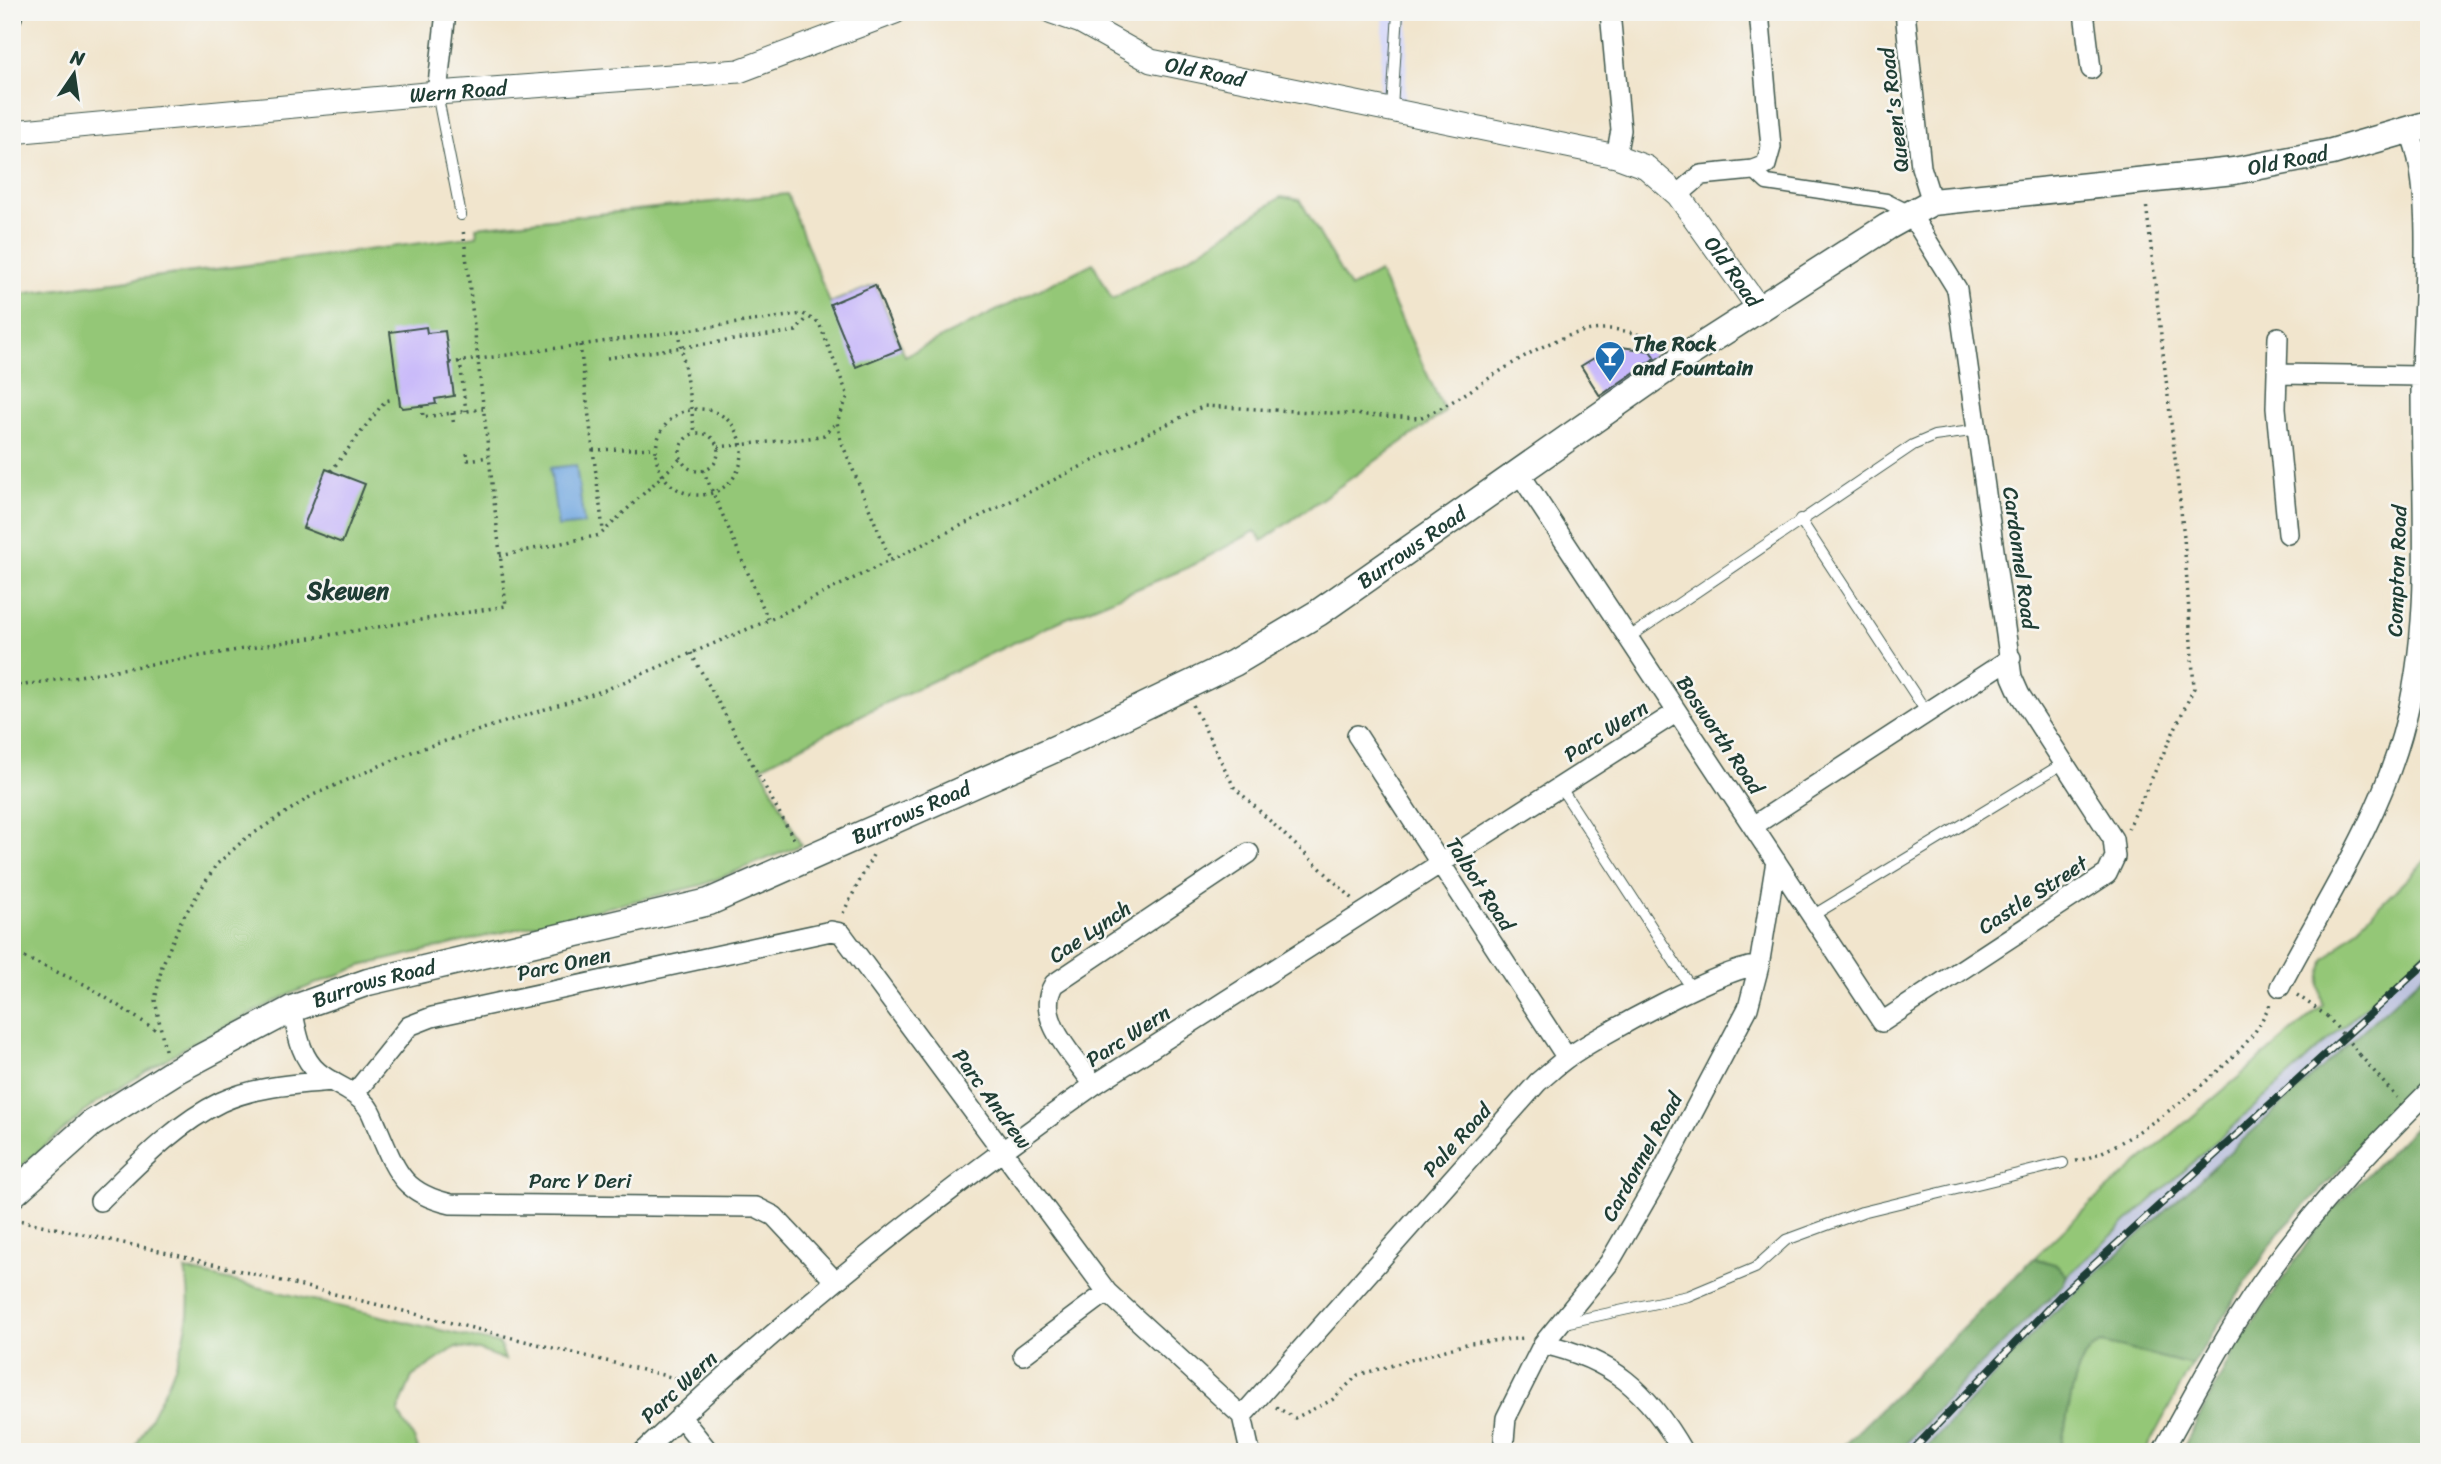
<svg xmlns="http://www.w3.org/2000/svg" width="2441" height="1464" font-family="Sriracha,sans-serif">
  <style>
    .built { fill: #d5d8f9 }
    .industrial { fill: #bdc3de }
    .green { fill: #94c777; stroke: #5a8256; stroke-width: 2 }
    .forest { fill: #77ac68; stroke: #4b744e; stroke-width: 2 }
    .water { fill: #73a8e0; stroke: #49728a; stroke-width: 2 }
    .building { fill: #c6b6fa }
    .lines { fill: none; stroke-linecap: round; stroke-linejoin: round }
    .service-casing { stroke: #3e564b; stroke-width: 12 }
    .pedestrian-casing { stroke: #3e564b; stroke-width: 17 }
    .minor-casing { stroke: #3e564b; stroke-width: 22 }
    .tertiary-casing { stroke: #3e564b; stroke-width: 25 }
    .secondary-casing { stroke: #3e564b; stroke-width: 29 }
    .path { stroke: #3e564b; stroke-width: 3.5; stroke-dasharray: 2 5; stroke-linecap: butt }
    .service { stroke: #fff; stroke-width: 10 }
    .pedestrian { stroke: #fff; stroke-width: 14 }
    .minor { stroke: #fff; stroke-width: 19 }
    .tertiary { stroke: #fff; stroke-width: 23 }
    .secondary { stroke: #fff; stroke-width: 26 }
    .rail-casing { stroke: #1f3d34; stroke-width: 8 }
    .rail { stroke: #f6f6f2; stroke-width: 5; stroke-dasharray: 16; stroke-linecap: butt }
    .path-bridge { stroke: #3e564b; stroke-width: 3.5; stroke-dasharray: 2 5; stroke-linecap: butt }
    .labels { text-anchor: middle; dominant-baseline: central; stroke-width: 5; stroke-linejoin: round; paint-order: stroke }
    .street-label { font-size: 21px; fill: #1f3d34; stroke: #f6f6f2 }
    .poi-label { font-size: 21px; font-weight: bold; fill: #1f3d34; stroke: #f6f6f2; text-anchor: start }
    .quarter-label { font-size: 24px; font-weight: bold; fill: #1f3d34; stroke: #f6f6f2 }
  </style>
  <rect width="100%" height="100%" fill="#f6f6f2"/>
  <filter id="ink" filterUnits="userSpaceOnUse"><feTurbulence type="fractalNoise" baseFrequency=".0143" numOctaves="2"/><feDisplacementMap in="SourceGraphic" scale="14" xChannelSelector="R" yChannelSelector="G"/><feConvolveMatrix kernelMatrix="1 2 1 2 8 2 1 2 1" color-interpolation-filters="sRGB"/></filter>
  <filter id="wash" filterUnits="userSpaceOnUse"><feTurbulence type="fractalNoise" baseFrequency=".00686" numOctaves="4" result="noise"/><feDisplacementMap in="SourceGraphic" scale="28" xChannelSelector="R" yChannelSelector="G"/><feGaussianBlur stdDeviation="1.57" result="paint"/><feColorMatrix in="noise" values="0 0 0 0 0 0 0 0 0 0 0 0 0 0 0 0 0 1.4 0 .05"/><feComposite in="paint" operator="in"/></filter>
  <g filter="url(#wash)">
    <rect width="100%" height="100%" fill="#f1e5cd"/>
    <path class="built" d="M 1384,12 L 1409,12 L 1405,100 L 1379,95 Z"/>
    <path class="industrial" d="M 2429,949 L 2429,970 L 2049,1317 L 1922,1452 L 1898,1452 L 1968,1377 L 2063,1285 L 2067,1276 Z"/>
    <path class="green" d="M 787,194 L 830,303 L 875,285 L 905,356 L 1093,263 L 1112,299 L 1198,252 L 1281,197 L 1300,200 L 1350,288 L 1379,272 L 1445,412 L 1262,541 L 1255,531 L 1187,568 L 1060,621 L 873,709 L 761,767 L 801,845 L 702,885 L 361,966 L 290,994 L 187,1046 L 93,1105 L 12,1174 L 12,295 L 477,236 L 476,227 Z
      M 2429,857 L 2429,949 L 2067,1276 L 2057,1265 L 2034,1258 L 2090,1204 L 2323,1005 L 2319,985 L 2324,961 Z
      M 185,1270 L 500,1344 L 505,1360 L 479,1350 L 456,1347 L 412,1377 L 398,1411 C 404,1427 414,1432 418,1449 L 414,1452 L 133,1452 C 162,1393 201,1338 185,1270 Z
      M 2103,1343 L 2192,1365 L 2145,1452 L 2059,1452 C 2069,1421 2069,1384 2085,1356 C 2089,1350 2097,1346 2103,1343 Z"/>
    <path class="forest" d="M 2429,970 L 2429,1077 L 2278,1234 L 2192,1365 L 2103,1343 C 2097,1346 2089,1350 2085,1356 C 2069,1384 2069,1421 2059,1452 L 1922,1452 L 2049,1317 Z
      M 2429,1113 L 2429,1452 L 2181,1452 L 2236,1347 L 2326,1216 Z
      M 2034,1258 L 2057,1265 L 2067,1276 L 2063,1285 L 1968,1377 L 1898,1452 L 1837,1452 Z"/>
    <path class="water" d="M 576,465 L 584,524 L 558,527 L 550,468 Z"/>
    <g id="blocks">
      <path class="building" d="M 875,285 L 901,349 L 856,367 L 830,304 Z
        M 426,327 L 427,333 L 445,331 L 454,396 L 435,399 L 436,404 L 403,408 L 400,405 L 390,332 Z
        M 1614,346 L 1650,351 L 1655,358 L 1600,396 L 1581,366 Z
        M 326,469 L 365,484 L 342,543 L 303,528 Z"/>
    </g>
  </g>
  <g filter="url(#ink)">
    <use href="#blocks" fill-opacity="0" stroke="#3e564b" stroke-width="2"/>
    <g class="lines">
      <g class="service-casing">
        <path id="service" d="M 437,93 L 461,215
          M 1392,109 L 1398,12
          M 1800,519 L 1927,713
          M 1628,638 L 1913,445 L 1934,436 L 1979,430
          M 1561,788 L 1692,989
          M 1812,916 L 2064,763
          M 1564,1323 L 1688,1296 L 1755,1268 L 1786,1240 L 1862,1212 L 2063,1163"/>
      </g>
      <g class="pedestrian-casing">
        <path id="pedestrian" d="M 1753,170 L 1767,183 L 1886,201 L 1910,213"/>
      </g>
      <g class="minor-casing">
        <path id="minor" d="M 1610,12 L 1621,130 L 1616,156
          M 1905,12 L 1921,167 L 1932,202
          M 2084,12 L 2091,69
          M 12,17 L 13,12
          M 437,93 L 446,12
          M 1678,195 L 1701,175 L 1753,170 L 1766,165 L 1771,147 L 1759,12
          M 2278,337 L 2276,408 L 2288,534
          M 2277,374 L 2421,376
          M 1520,474 L 1882,1022 L 2107,874 L 2115,857 L 2113,839 L 2020,695 L 2012,677 L 1957,289 L 1910,213
          M 1357,735 L 1567,1058
          M 1753,826 L 2011,658
          M 2280,987 C 2323,905 2377,824 2402,735 C 2435,618 2420,495 2421,376 C 2422,309 2435,189 2409,130
          M 292,1009 C 297,1031 300,1057 318,1072 C 333,1085 353,1089 366,1105 C 372,1111 374,1121 378,1129 C 396,1171 402,1193 451,1204 L 756,1207 L 774,1216 L 834,1280
          M 1094,1085 C 1075,1057 1033,1018 1054,984 L 1249,853
          M 355,1093 L 409,1026 L 432,1017 L 831,931 L 841,933 L 1107,1292 L 1242,1416 L 1538,1082 C 1548,1074 1557,1065 1567,1058 C 1594,1038 1731,963 1759,966
          M 100,1201 C 136,1166 175,1124 221,1102 C 256,1086 295,1084 332,1081
          M 1543,1344 C 1612,1359 1648,1391 1683,1452
          M 1023,1355 L 1107,1292
          M 680,1416 L 709,1452
          M 1242,1416 L 1250,1452
          M 643,1452 C 784,1317 935,1197 1094,1085 L 1677,712
          M 1503,1452 L 1506,1418 L 1543,1344 L 1609,1263 L 1659,1177 L 1748,1008 L 1759,966 L 1776,861
          M 2162,1452 C 2197,1390 2230,1325 2272,1268 C 2318,1204 2374,1146 2429,1091"/>
      </g>
      <g class="tertiary-casing">
        <g id="tertiary">
          <path id="s1" d="M 1052,12 L 1081,22 L 1151,61 L 1616,156 L 1646,167 L 1678,195 L 1760,310"/>
          <path id="s2" d="M 12,132 L 437,93 L 739,71 L 895,12"/>
        </g>
      </g>
      <g class="secondary-casing">
        <g id="secondary">
          <path id="s3" d="M 12,1195 L 91,1124 L 177,1070 L 292,1009 L 368,982 L 709,902 L 1066,744 L 1234,663 L 1318,613 L 1678,361 L 1887,227 L 1932,202 L 2234,171 L 2332,152 L 2429,124"/>
        </g>
      </g>
      <path class="path" d="M 679,331 L 695,433
        M 580,345 L 603,530
        M 607,358 L 796,331 L 808,317
        M 460,361 L 466,411
        M 450,363 L 803,314 L 819,323 L 848,396 L 837,422 L 841,441 L 891,561
        M 422,406 L 423,417 L 483,409
        M656 452a43 43 0 1 1 86 0a43 43 0 1 1-86 0Z
        M 452,413 L 454,426
        M680 452a19 19 0 1 1 38 0a19 19 0 1 1-38 0Z
        M 718,447 L 809,438 L 824,435 L 836,423
        M 593,450 L 656,448
        M 467,453 L 468,460 L 489,457
        M 703,470 L 768,619
        M 331,471 L 385,401 L 394,399
        M 500,556 L 600,535 L 681,458
        M 691,653 L 795,841
        M 12,687 L 506,606 L 463,229
        M 1193,705 L 1234,787 L 1353,899
        M 2128,829 L 2194,688 L 2184,537 L 2146,203
        M 843,913 L 873,855
        M 12,952 L 86,985 L 159,1032
        M 2297,995 L 2327,1016
        M 165,1050 L 155,1000 L 162,966 L 181,921 L 216,865 L 245,839 L 313,795 L 414,751 L 605,690 L 769,620 L 1204,406 L 1419,418 C 1478,395 1542,328 1608,329 C 1625,329 1644,337 1660,341 L 1664,345
        M 2360,1055 L 2397,1098
        M 2422,1124 L 2429,1135
        M 2076,1161 C 2122,1153 2221,1075 2250,1038 C 2259,1028 2265,1013 2272,1001
        M 14,1219 L 164,1252 L 691,1382
        M 1276,1407 L 1295,1418 L 1332,1400 L 1358,1375 L 1470,1343 L 1526,1338"/>
      <use href="#service" class="service"/>
      <use href="#pedestrian" class="pedestrian"/>
      <use href="#minor" class="minor"/>
      <use href="#tertiary" class="tertiary"/>
      <use href="#secondary" class="secondary"/>
      <g class="rail-casing">
        <path id="rail" d="M 1911,1452 L 2064,1292 L 2429,960"/>
      </g>
      <use href="#rail" class="rail"/>
      <path class="path-bridge" d="M 2327,1016 L 2360,1055"/>
    </g>
  </g>
  <defs>
    <g id="bar-pin" transform="scale(1.575)"><path d="M0 17L-7.5 6A9.5 9.5 0 1 1 7.5 6Z" fill="#1f6fb2" stroke="#f6f6f2"/><path d="M-6-5H6L.8 .8V4.5H3.5V6h-7V4.5H-.8V.8Z" fill="#fff"/></g>
  </defs>
  <g fill-rule="evenodd">
    <use href="#bar-pin" x="1610" y="356"/>
  </g>
  <g class="labels">
    <g class="street-label">
      <text stroke="none"><textPath href="#s1" startOffset="166">Old Road</textPath></text>
      <text stroke="none"><textPath href="#s2" startOffset="448">Wern Road</textPath></text>
      <text transform="translate(1894 110) rotate(-97)">Queen's Road</text>
      <text stroke="none"><textPath href="#s3" startOffset="2541">Old Road</textPath></text>
      <text stroke="none"><textPath href="#s1" startOffset="754">Old Road</textPath></text>
      <text stroke="none"><textPath href="#s3" startOffset="1558">Burrows Road</textPath></text>
      <text transform="translate(2020 558) rotate(82)">Cardonnel Road</text>
      <text transform="translate(2397 571) rotate(-88)">Compton Road</text>
      <text transform="translate(1606 731) rotate(-33)">Parc Wern</text>
      <text transform="translate(1720 735) rotate(56)">Bosworth Road</text>
      <text stroke="none"><textPath href="#s3" startOffset="990">Burrows Road</textPath></text>
      <text transform="translate(1480 884) rotate(57)">Talbot Road</text>
      <text transform="translate(2033 895) rotate(-33)">Castle Street</text>
      <text transform="translate(1090 932) rotate(-34)">Cae Lynch</text>
      <text transform="translate(564 964) rotate(-12)">Parc Onen</text>
      <text stroke="none"><textPath href="#s3" startOffset="424">Burrows Road</textPath></text>
      <text transform="translate(1128 1036) rotate(-33)">Parc Wern</text>
      <text transform="translate(992 1099) rotate(54)">Parc Andrew</text>
      <text transform="translate(1457 1140) rotate(-48)">Pale Road</text>
      <text transform="translate(1642 1157) rotate(-61)">Cardonnel Road</text>
      <text x="580" y="1181">Parc Y Deri</text>
      <text transform="translate(679 1387) rotate(-43)">Parc Wern</text>
    </g>
    <g class="poi-label">
      <text x="1633" y="344">The Rock<tspan x="1633" dy="24">and Fountain</tspan></text>
    </g>
    <g class="quarter-label">
      <text x="348" y="591">Skewen</text>
    </g>
  </g>
  <rect width="2441" height="1464" fill="none" stroke="#f6f6f2" stroke-width="42"/>
  <g transform="translate(74 74) rotate(13)" stroke="#f6f6f2" stroke-width="5" paint-order="stroke">
  <path d="M0-5L12 26L0 18L-12 26Z" fill="#1f3d34"/>
  <text y="-10" font-size="19" font-weight="bold" text-anchor="middle" fill="#1f3d34">N</text>
  </g>
</svg>
